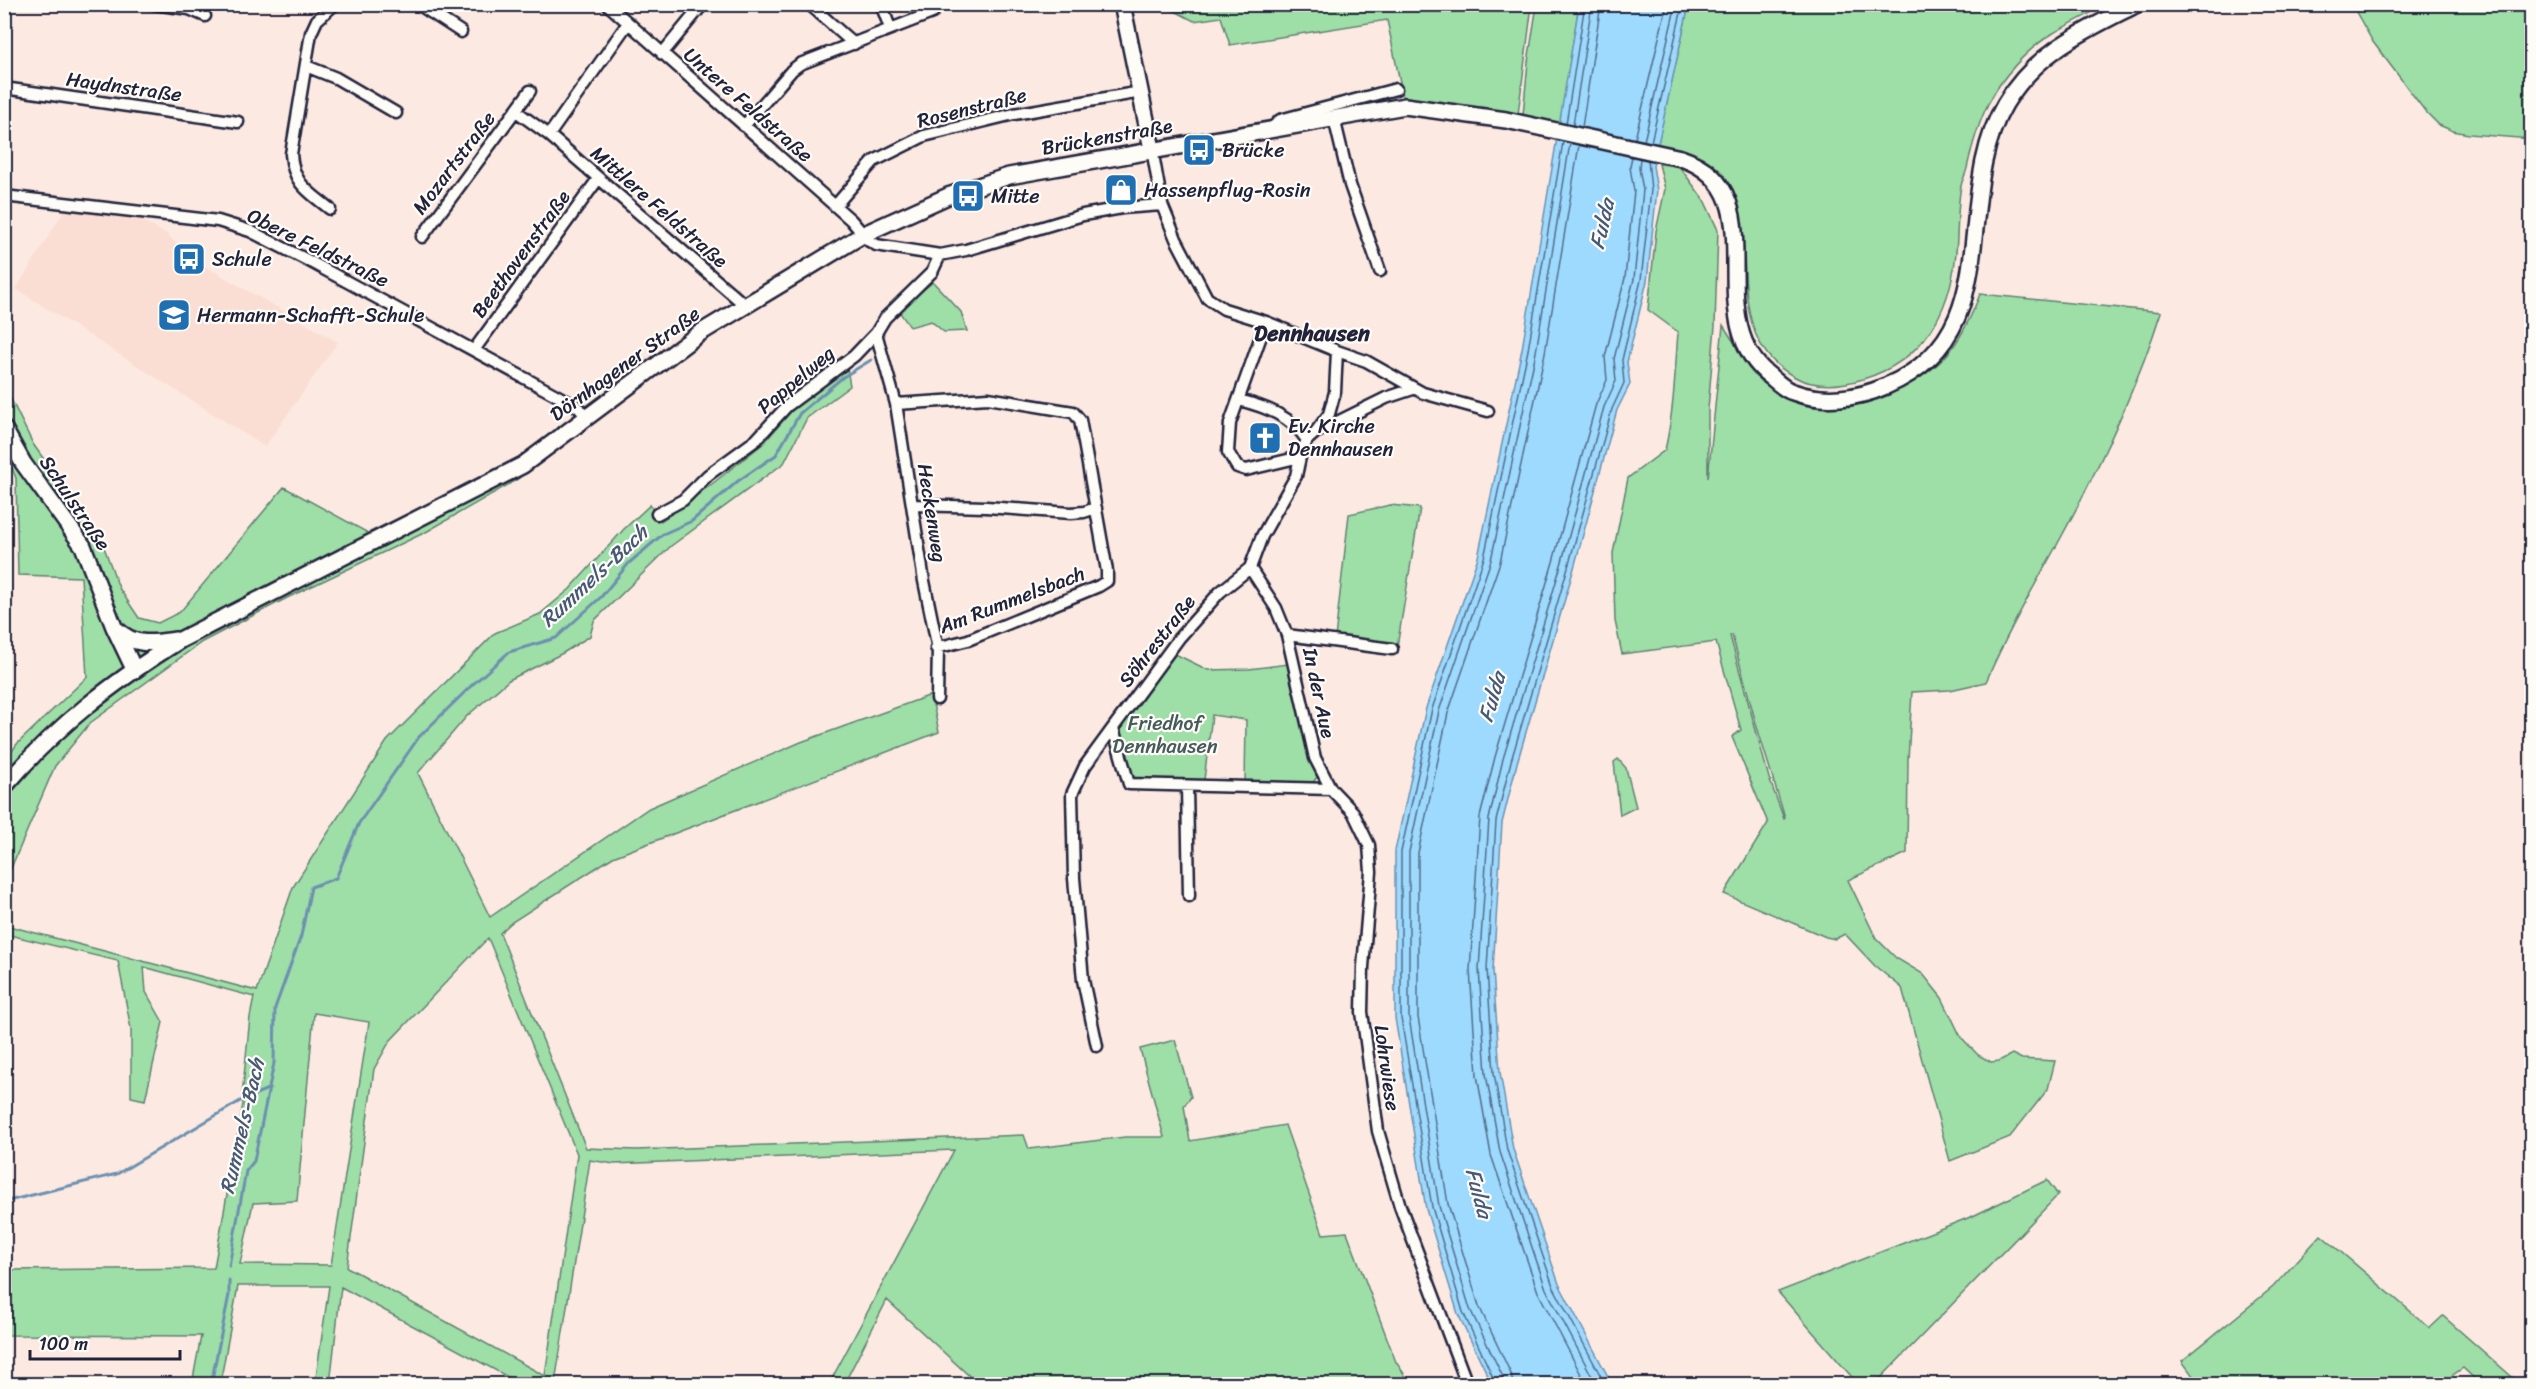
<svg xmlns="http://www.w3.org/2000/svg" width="2536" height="1389" font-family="Sriracha,sans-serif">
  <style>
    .built { fill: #fbded3 }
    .green { fill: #9edea7; stroke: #608071; stroke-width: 1.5; fill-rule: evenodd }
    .water { fill: #9ddafe; stroke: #6c90b0; stroke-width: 1.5 }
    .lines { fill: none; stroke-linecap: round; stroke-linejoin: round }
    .shore { stroke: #536c89; stroke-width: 1.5 }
    .stream { stroke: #6c90b0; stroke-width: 3 }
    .street-casing { stroke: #22223b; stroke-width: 15 }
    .secondary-casing { stroke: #22223b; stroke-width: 20 }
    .street { stroke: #fdfcf7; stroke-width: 10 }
    .secondary { stroke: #fdfcf7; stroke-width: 15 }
    .labels { text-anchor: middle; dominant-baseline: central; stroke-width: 4.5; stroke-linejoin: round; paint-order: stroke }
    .street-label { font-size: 20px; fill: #22223b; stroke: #fdfcf7 }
    .poi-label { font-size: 20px; fill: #22223b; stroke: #fdfcf7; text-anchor: start }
    .park-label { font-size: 20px; fill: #475a5b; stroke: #fdfcf7 }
    .water-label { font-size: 21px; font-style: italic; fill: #475976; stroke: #fdfcf7 }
    .quarter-label { font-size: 22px; font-weight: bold; fill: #22223b; stroke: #fdfcf7 }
  </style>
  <rect width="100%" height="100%" fill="#fceae2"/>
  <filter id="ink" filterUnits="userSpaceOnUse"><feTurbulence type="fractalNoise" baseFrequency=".0167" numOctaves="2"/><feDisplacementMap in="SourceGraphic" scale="12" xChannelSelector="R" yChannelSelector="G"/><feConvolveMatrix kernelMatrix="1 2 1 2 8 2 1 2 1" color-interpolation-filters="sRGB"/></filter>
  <g filter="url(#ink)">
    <path class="built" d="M 68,204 L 128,213 L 167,234 L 189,257 L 338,342 L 265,447 L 16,289 Z"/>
    <path class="green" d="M 1170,5 L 1532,5 L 1518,114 L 1506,120 L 1405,106 L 1387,20 L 1230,45 L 1221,17 L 1194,21 L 1171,9 Z
      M 1537,5 L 1579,5 L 1560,124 L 1523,115 L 1528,62 Z
      M 1689,5 L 2103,5 C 2087,17 2068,24 2052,34 C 2026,50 2002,77 1988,104 C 1978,124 1972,146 1967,168 C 1966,174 1962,180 1961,186 C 1957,207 1958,231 1956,253 C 1950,313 1923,361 1863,379 C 1840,386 1814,388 1793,376 C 1694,321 1806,166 1657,146 Z
      M 2352,5 L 2531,5 L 2531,139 L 2469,134 L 2453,131 L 2439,125 L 2425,111 L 2373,42 Z
      M 1659,164 L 1679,166 L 1704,200 L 1718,230 L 1715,326 L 1708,409 L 1708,478 L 1723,325 C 1740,352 1757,380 1785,397 C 1832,427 1924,389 1953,347 C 1965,331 1973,312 1980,294 L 2161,312 C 2135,393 2098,470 2057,545 C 2032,590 2006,635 1986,682 L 1950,690 L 1912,692 L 1908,760 L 1907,853 L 1848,880 L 1876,938 L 1896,958 L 1923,974 L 1942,998 L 1961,1037 L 1978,1055 L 1991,1062 L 1999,1061 L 2012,1054 L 2022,1059 L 2055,1061 L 2048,1089 L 2010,1137 L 1950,1161 L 1902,988 L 1875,966 L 1845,934 L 1835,939 L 1826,937 L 1724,894 L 1768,823 L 1732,737 L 1741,730 L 1716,642 L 1622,654 L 1615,621 L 1613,553 L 1628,478 L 1665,450 C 1674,411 1675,372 1678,332 L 1648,310 L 1656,231 L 1665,189 ZM 1732,635 L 1757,727 L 1785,818 L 1784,819 L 1769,778 L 1730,636 Z
      M 933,282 L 961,312 L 967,331 L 944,332 L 931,321 L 910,327 L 898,310 Z
      M 847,368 L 850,386 L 807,418 L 784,463 L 671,546 L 594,621 L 590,636 L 563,653 L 509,680 L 467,716 L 418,773 L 490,917 L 649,808 L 801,742 L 931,695 L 939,732 L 613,857 L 512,922 L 500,933 L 586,1148 L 636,1150 L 1024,1135 L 1029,1149 L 1125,1137 L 1164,1137 L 1140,1049 L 1175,1040 L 1191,1097 L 1184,1106 L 1190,1141 L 1285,1125 L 1323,1234 L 1347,1232 L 1396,1362 L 1411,1384 L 978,1384 L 887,1300 L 844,1384 L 829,1384 L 954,1150 L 614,1164 L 590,1160 L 555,1383 L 557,1384 L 521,1384 L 341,1287 L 330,1384 L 315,1384 L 329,1286 L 238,1286 L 220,1384 L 192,1384 L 201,1336 L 5,1335 L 5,1270 L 214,1268 L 243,1104 L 242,1096 L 250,1017 L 254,997 L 144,967 L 146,992 L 163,1022 L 145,1100 L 131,1097 L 131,1029 L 118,961 L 5,934 L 5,925 L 257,991 L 293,887 L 387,741 L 495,633 L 540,614 L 570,589 L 624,529 L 650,505 L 661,521 L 708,487 L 764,443 L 792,410 ZM 488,938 L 577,1154 L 545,1376 L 347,1267 L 374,1069 L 390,1041 ZM 314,1013 L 369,1022 L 331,1265 L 240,1264 L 253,1203 L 297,1201 Z
      M 4,385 L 33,444 L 101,539 L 119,588 L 139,618 L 158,623 L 180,612 L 284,487 L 368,533 L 512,463 L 534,446 L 548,454 L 518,479 L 426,532 L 287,598 L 202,642 L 90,723 L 55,766 L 5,882 L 5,761 L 17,744 L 87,677 L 81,577 L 18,575 L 16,478 L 5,452 Z
      M 1390,505 L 1420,508 L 1397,647 L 1335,638 L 1349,514 Z
      M 1171,652 L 1208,670 L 1249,669 L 1288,664 L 1317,777 L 1311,785 L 1245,783 L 1246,720 L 1212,715 L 1204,780 L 1130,778 L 1116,728 Z
      M 1618,759 L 1626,768 L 1636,807 L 1620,815 L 1614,762 Z
      M 2047,1180 L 2058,1195 L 1875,1384 L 1858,1384 L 1778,1292 L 1973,1216 Z
      M 2321,1235 L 2430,1328 L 2443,1316 L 2520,1384 L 2480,1384 L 2463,1368 L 2440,1384 L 2199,1384 L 2182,1361 L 2273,1287 Z"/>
    <path class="water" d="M 1579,5 L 1689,5 L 1653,166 L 1657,190 L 1647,281 L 1627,362 L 1630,384 L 1617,410 L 1574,568 L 1517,763 L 1502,823 L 1493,970 L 1500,1072 L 1513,1149 L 1559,1284 L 1612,1384 L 1492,1384 L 1458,1314 L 1426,1209 L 1395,1018 L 1395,851 L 1426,708 L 1478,557 L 1522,349 Z"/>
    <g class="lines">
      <path class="shore" d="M 1566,124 L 1585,4
        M 1573,125 L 1592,4
        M 1582,127 L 1601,4
        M 1635,139 L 1667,4
        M 1644,141 L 1676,4
        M 1651,142 L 1683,4
        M 1496,1384 L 1463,1312 L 1432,1207 L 1401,1018 L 1401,852 L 1432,709 L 1484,558 L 1528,350 L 1563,142
        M 1504,1384 L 1503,1377 L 1470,1309 L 1439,1206 L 1409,1017 L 1409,852 L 1439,711 L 1491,560 L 1536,352 L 1570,143
        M 1513,1384 L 1511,1374 L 1479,1306 L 1448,1204 L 1418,1017 L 1418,853 L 1448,713 L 1500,562 L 1545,353 L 1579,145
        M 1586,1384 L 1538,1292 L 1491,1155 L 1477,1075 L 1470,970 L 1480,817 L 1495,757 L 1553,562 L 1596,404 L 1607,380 L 1605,357 L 1625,278 L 1634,191 L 1630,167 L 1632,156
        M 1596,1384 L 1546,1289 L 1500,1152 L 1486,1074 L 1479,969 L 1489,819 L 1503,759 L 1561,565 L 1604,407 L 1616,381 L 1614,359 L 1634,279 L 1643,190 L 1639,168 L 1640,158
        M 1605,1384 L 1553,1286 L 1507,1150 L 1494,1073 L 1487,969 L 1496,821 L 1511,761 L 1568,567 L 1612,409 L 1624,383 L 1622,360 L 1641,280 L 1651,190 L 1648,160"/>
      <path class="stream" d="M 4,1202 L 117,1174 L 242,1100 L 270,1088
        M 229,1266 L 246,1171 L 254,1161 L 274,1063 L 275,1008 L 301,936 L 311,887 L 336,878 L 359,823 L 419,737 L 472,685 L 509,652 L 556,638 L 601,597 L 629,563 L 663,534 L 692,521 L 738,481 L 776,455 L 800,413 L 843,377 L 871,360
        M 211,1384 L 229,1295 L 229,1280"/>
      <g class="street-casing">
        <path id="street" d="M 154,4 L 189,9 L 205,16
          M 418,4 L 461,32
          M 607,4 L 851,220 L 869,241 L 876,245 L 940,255 L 966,250 L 1083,215 L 1122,208 L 1162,205
          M 809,4 L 854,44
          M 881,4 L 890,28
          M 662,54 L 703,4
          M 306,66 L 336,78 L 396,113
          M 4,88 L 238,122
          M 516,111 L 549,135 L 746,306
          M 1334,118 L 1350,185 L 1380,271
          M 744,126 L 792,70 L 800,64 L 932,13 L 938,4
          M 1271,129 L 1280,120 L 1396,89
          M 549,135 L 628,23
          M 1152,149 L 1162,205 L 1176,239 L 1207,298 L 1224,309 L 1266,322 L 1337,351 L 1366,361 L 1423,393 L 1488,411
          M 4,196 L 218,221 L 250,231 L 307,260 L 578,407 L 587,417
          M 835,206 L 874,161 L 924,136 L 1014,114 L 1141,92
          M 330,209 C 308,191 293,184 291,154 L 311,33 L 317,20 L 335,4
          M 422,237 L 530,91
          M 1266,322 L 1230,423 L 1228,452 L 1237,467 L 1246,470 L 1300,457
          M 876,333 L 896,404 L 924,581 L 938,649 L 937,699
          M 474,350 L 598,179
          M 1239,400 C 1266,407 1291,416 1307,440
          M 896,404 L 988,398 L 1073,412 L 1080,420 L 1107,571 L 1107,581 L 1099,586 L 968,640 L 936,648
          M 1315,433 L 1386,398 L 1413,389
          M 913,505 L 986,507 L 1071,513 L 1084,512 L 1096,508
          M 657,514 L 683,500 L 708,475 L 756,440 L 787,406 L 854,356 L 876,333 L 885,318 L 932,272 L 940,255
          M 1250,568 L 1276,608 L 1287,635 L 1392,649
          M 1287,635 L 1315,758 L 1331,789 L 1353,812 L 1369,845 L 1371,872 L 1363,967 L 1362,1012 L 1378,1131 L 1400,1206 L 1467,1384
          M 1113,728 L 1129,784 L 1331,789
          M 1187,786 L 1189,896
          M 1097,1046 L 1083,980 L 1074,878 L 1072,794 L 1085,766 L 1179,638 L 1220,592 L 1250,568 L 1262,536 L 1296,476 L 1300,457 L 1307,440 L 1315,433 L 1329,414 L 1335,392 L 1337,351"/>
      </g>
      <g class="secondary-casing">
        <path id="secondary" d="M 1122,4 L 1152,149
          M 4,429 L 23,463 L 83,546 L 114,627 L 134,669
          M 117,630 C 135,647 153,643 176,640
          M 4,787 C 57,725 113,682 182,639 L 523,465 L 700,333 L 864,234 L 948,196 L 1009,176 L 1405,106 L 1506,120 L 1681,158 C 1782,192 1694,318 1771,377 C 1777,382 1785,390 1793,392 C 1823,403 1857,399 1886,386 C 2010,334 1950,197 2005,104 C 2037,51 2084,31 2137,4"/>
      </g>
      <use href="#street" class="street"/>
      <use href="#secondary" class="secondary"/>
    </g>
  </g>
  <defs>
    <g id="bus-square" transform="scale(1.725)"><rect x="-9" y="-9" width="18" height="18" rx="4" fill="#1f6fb2" stroke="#fdfcf7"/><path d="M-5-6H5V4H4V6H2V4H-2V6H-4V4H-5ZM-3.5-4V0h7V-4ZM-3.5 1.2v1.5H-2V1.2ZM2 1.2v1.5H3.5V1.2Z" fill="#fff"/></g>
    <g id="shop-square" transform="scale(1.725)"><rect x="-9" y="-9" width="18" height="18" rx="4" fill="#1f6fb2" stroke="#fdfcf7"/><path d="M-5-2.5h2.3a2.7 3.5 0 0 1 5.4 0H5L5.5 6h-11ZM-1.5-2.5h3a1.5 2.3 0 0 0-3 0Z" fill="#fff"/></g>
    <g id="school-square" transform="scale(1.725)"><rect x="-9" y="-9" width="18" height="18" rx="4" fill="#1f6fb2" stroke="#fdfcf7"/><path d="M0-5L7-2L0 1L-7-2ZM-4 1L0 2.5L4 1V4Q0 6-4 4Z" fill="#fff"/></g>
    <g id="church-square" transform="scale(1.725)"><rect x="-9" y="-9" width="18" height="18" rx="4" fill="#1f6fb2" stroke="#fdfcf7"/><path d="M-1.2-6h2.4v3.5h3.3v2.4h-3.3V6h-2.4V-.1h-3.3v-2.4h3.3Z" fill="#fff"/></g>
  </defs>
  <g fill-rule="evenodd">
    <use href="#bus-square" x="1199" y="150"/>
    <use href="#shop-square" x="1121" y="190"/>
    <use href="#bus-square" x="968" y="196"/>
    <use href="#bus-square" x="189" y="259"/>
    <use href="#school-square" x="174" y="315"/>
    <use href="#church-square" x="1265" y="438"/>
  </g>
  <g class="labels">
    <g class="street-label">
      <text transform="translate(124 87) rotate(8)">Haydnstraße</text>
      <text transform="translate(748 105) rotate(41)">Untere Feldstraße</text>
      <text transform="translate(972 108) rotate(-14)">Rosenstraße</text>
      <text transform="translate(1107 137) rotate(-10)">Brückenstraße</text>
      <text transform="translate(454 163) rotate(-53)">Mozartstraße</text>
      <text transform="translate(659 207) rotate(41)">Mittlere Feldstraße</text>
      <text transform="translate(318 248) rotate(26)">Obere Feldstraße</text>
      <text transform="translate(521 254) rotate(-54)">Beethovenstraße</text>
      <text transform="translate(625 364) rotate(-36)">Dörnhagener Straße</text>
      <text transform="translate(796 380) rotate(-40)">Pappelweg</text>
      <text transform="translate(75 503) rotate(56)">Schulstraße</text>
      <text transform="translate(932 513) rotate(81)">Heckenweg</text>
      <text transform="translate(1012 600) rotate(-21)">Am Rummelsbach</text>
      <text transform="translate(1157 641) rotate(-52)">Söhrestraße</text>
      <text transform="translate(1319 693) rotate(78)">In der Aue</text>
      <text transform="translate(1387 1068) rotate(82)">Lohrwiese</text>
    </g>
    <g class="poi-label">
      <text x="1222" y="150">Brücke</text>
      <text x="1144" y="190">Hassenpflug-Rosin</text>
      <text x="991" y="196">Mitte</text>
      <text x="212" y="259">Schule</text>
      <text x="197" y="315">Hermann-Schafft-Schule</text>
      <text x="1288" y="426">Ev. Kirche<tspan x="1288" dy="23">Dennhausen</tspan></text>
    </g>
    <g class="park-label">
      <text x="1165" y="723">Friedhof<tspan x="1165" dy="23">Dennhausen</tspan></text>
    </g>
    <g class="water-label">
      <text transform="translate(1602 224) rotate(-77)">Fulda</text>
      <text transform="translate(594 576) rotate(-43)">Rummels-Bach</text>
      <text transform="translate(1492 697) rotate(-74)">Fulda</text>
      <text transform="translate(242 1126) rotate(-77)">Rummels-Bach</text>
      <text transform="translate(1479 1193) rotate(75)">Fulda</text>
    </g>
    <g class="quarter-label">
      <text x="1312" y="333">Dennhausen</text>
    </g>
  </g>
  <rect width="2536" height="1389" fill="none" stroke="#fdfcf7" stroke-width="24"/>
  <rect x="12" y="12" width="2512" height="1365" fill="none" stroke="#22223b" stroke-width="2" filter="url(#ink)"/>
  <path d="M30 1350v9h150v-9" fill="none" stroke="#22223b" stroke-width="3"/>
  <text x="39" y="1350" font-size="18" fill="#22223b" stroke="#fdfcf7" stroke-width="4.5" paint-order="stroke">100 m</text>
</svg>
